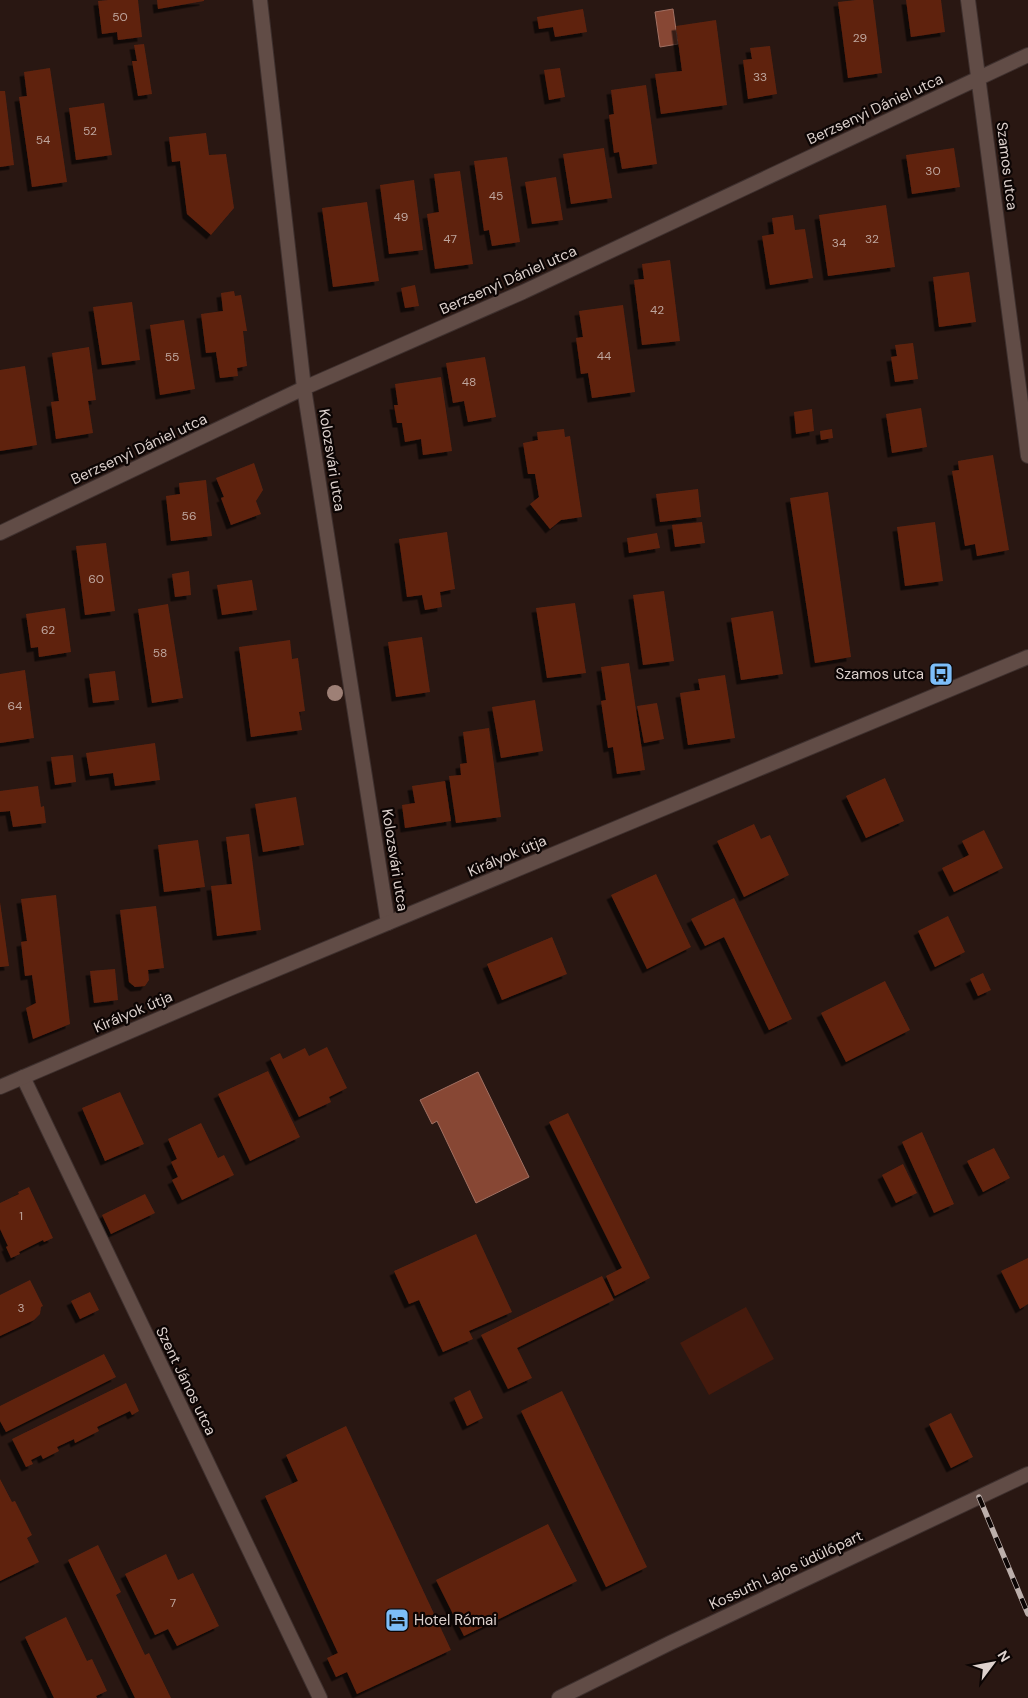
<svg xmlns="http://www.w3.org/2000/svg" width="1028" height="1698" font-family="'DM Sans',sans-serif">
  <style>
    .green { fill: #451a0d }
    .water { fill: #874734; stroke: #a17062 }
    .building { fill: #5f2310; filter: url(#shadow) }
    .lines { fill: none; stroke-linecap: round; stroke-linejoin: round }
    .pedestrian-casing { stroke: #3e302e; stroke-width: 16 }
    .minor-casing { stroke: #3e302e; stroke-width: 16 }
    .tertiary-casing { stroke: #3e302e; stroke-width: 16 }
    .pedestrian { stroke: #614c46; stroke-width: 14 }
    .minor { stroke: #614c46; stroke-width: 14 }
    .tertiary { stroke: #614c46; stroke-width: 14 }
    .rail-casing { stroke: #bcafab; stroke-width: 5.5 }
    .rail { stroke: #0c0504; stroke-width: 4; stroke-dasharray: 11; stroke-linecap: butt }
    .tree { fill: #9e8076 }
    .labels { text-anchor: middle; dominant-baseline: central; stroke-width: 4.5; stroke-linejoin: round; paint-order: stroke }
    .number-label { font-size: 12px; fill: #bea69e }
    .street-label { font-size: 15px; fill: #ddd1cd; stroke: #0c0504 }
    .poi-label { font-size: 15px; fill: #ddd1cd; stroke: #0c0504; text-anchor: end }
  </style>
  <defs>
    <filter id="shadow"><feDropShadow dx="-4.5" dy="4.5" stdDeviation="0" flood-color="#0009"/></filter>
  </defs>
  <rect width="100%" height="100%" fill="#291712"/>
  <path class="green" d="M 746,1307 L 774,1359 L 709,1395 L 680,1343 Z"/>
  <path class="water" d="M 673,9 L 678,44 L 660,47 L 655,12 Z
    M 478,1072 L 529,1177 L 476,1203 L 437,1121 L 432,1124 L 420,1100 Z"/>
  <path class="building" d="M 108,0 L 138,0 L 142,37 L 118,40 L 117,32 L 102,34 L 98,1 Z
    M 157,0 L 204,0 L 204,1 L 158,9 Z
    M 856,0 L 873,0 L 882,73 L 848,78 L 838,2 Z
    M 906,0 L 941,0 L 945,32 L 911,37 Z
    M 583,9 L 587,32 L 555,37 L 553,27 L 539,29 L 537,17 Z
    M 716,20 L 727,105 L 661,114 L 655,74 L 682,71 L 676,26 Z
    M 144,44 L 152,94 L 138,96 L 132,61 L 137,61 L 134,45 Z
    M 770,46 L 777,94 L 748,99 L 743,60 L 752,59 L 750,48 Z
    M 50,68 L 67,182 L 32,187 L 19,97 L 27,96 L 24,72 Z
    M 560,68 L 565,97 L 549,100 L 544,70 Z
    M 646,85 L 657,164 L 622,169 L 619,152 L 614,153 L 609,115 L 614,114 L 611,90 Z
    M 0,91 L 5,91 L 14,165 L 0,167 Z
    M 104,103 L 112,155 L 76,160 L 69,108 Z
    M 206,133 L 209,155 L 226,154 L 234,208 L 211,235 L 187,214 L 180,161 L 172,162 L 169,137 Z
    M 604,148 L 612,198 L 571,204 L 563,154 Z
    M 954,148 L 960,187 L 912,194 L 906,155 Z
    M 507,157 L 520,242 L 492,246 L 489,230 L 484,231 L 474,161 Z
    M 460,171 L 473,264 L 435,269 L 427,214 L 439,212 L 434,174 Z
    M 556,177 L 563,220 L 532,224 L 525,182 Z
    M 414,180 L 423,250 L 389,254 L 380,185 Z
    M 367,202 L 379,281 L 333,287 L 322,208 Z
    M 886,205 L 895,267 L 828,276 L 819,215 Z
    M 793,215 L 795,230 L 805,229 L 813,278 L 770,285 L 762,236 L 774,234 L 772,218 Z
    M 670,260 L 680,341 L 642,345 L 634,280 L 644,279 L 642,264 Z
    M 969,272 L 976,322 L 939,327 L 933,277 Z
    M 415,285 L 419,306 L 405,308 L 401,288 Z
    M 234,291 L 235,296 L 241,295 L 247,331 L 243,331 L 247,366 L 237,368 L 238,376 L 220,378 L 216,352 L 206,353 L 201,314 L 223,311 L 221,293 Z
    M 132,302 L 140,360 L 102,365 L 93,307 Z
    M 623,305 L 635,392 L 592,398 L 588,373 L 581,374 L 576,338 L 583,337 L 579,311 Z
    M 184,320 L 195,389 L 160,395 L 150,325 Z
    M 913,343 L 918,379 L 895,382 L 891,357 L 897,356 L 895,345 Z
    M 89,347 L 96,400 L 88,401 L 93,433 L 56,439 L 51,402 L 59,401 L 52,353 Z
    M 485,357 L 496,417 L 468,422 L 464,401 L 453,403 L 446,363 Z
    M 25,366 L 37,445 L 0,451 L 0,370 Z
    M 441,377 L 452,451 L 423,455 L 421,439 L 405,442 L 402,423 L 397,423 L 394,405 L 398,405 L 395,384 Z
    M 921,408 L 927,447 L 892,453 L 886,414 Z
    M 812,409 L 814,431 L 796,434 L 794,412 Z
    M 564,429 L 565,437 L 570,436 L 582,517 L 561,520 L 550,529 L 530,504 L 539,497 L 535,474 L 528,474 L 523,443 L 538,440 L 537,432 Z
    M 832,429 L 833,438 L 821,440 L 820,431 Z
    M 993,455 L 1009,550 L 977,556 L 975,544 L 965,546 L 952,471 L 959,470 L 958,461 Z
    M 254,463 L 263,490 L 256,501 L 261,514 L 231,525 L 221,498 L 224,497 L 216,478 Z
    M 206,480 L 212,536 L 171,541 L 166,496 L 180,494 L 179,483 Z
    M 698,489 L 701,517 L 660,522 L 656,494 Z
    M 828,492 L 851,657 L 815,663 L 790,498 Z
    M 702,522 L 705,543 L 675,547 L 672,525 Z
    M 935,522 L 943,581 L 905,586 L 897,527 Z
    M 447,532 L 455,589 L 440,592 L 442,607 L 425,610 L 422,595 L 407,597 L 399,539 Z
    M 657,533 L 660,548 L 629,553 L 627,538 Z
    M 106,543 L 115,611 L 85,615 L 76,546 Z
    M 189,571 L 191,595 L 175,597 L 172,574 Z
    M 252,580 L 257,610 L 222,615 L 217,585 Z
    M 664,591 L 674,661 L 643,665 L 633,595 Z
    M 575,603 L 586,673 L 547,678 L 536,608 Z
    M 168,604 L 183,698 L 152,703 L 138,609 Z
    M 65,608 L 71,652 L 39,657 L 38,647 L 31,648 L 26,614 Z
    M 773,611 L 783,674 L 741,680 L 731,618 Z
    M 422,637 L 430,692 L 396,697 L 388,642 Z
    M 290,640 L 292,659 L 298,658 L 305,711 L 299,712 L 302,730 L 251,737 L 239,647 Z
    M 629,663 L 645,770 L 617,774 L 613,747 L 608,748 L 601,701 L 606,700 L 601,667 Z
    M 25,670 L 34,738 L 0,743 L 0,674 Z
    M 115,671 L 119,700 L 93,703 L 89,674 Z
    M 725,675 L 735,738 L 688,745 L 680,693 L 700,690 L 698,679 Z
    M 535,700 L 543,751 L 501,758 L 492,707 Z
    M 657,703 L 664,739 L 644,743 L 637,706 Z
    M 489,728 L 501,817 L 456,823 L 449,776 L 461,775 L 460,764 L 467,763 L 463,732 Z
    M 155,743 L 160,780 L 115,786 L 113,773 L 90,776 L 86,753 Z
    M 73,755 L 76,782 L 55,785 L 51,757 Z
    M 885,778 L 904,821 L 866,838 L 846,796 Z
    M 445,781 L 451,821 L 405,828 L 402,805 L 415,803 L 412,786 Z
    M 38,786 L 41,807 L 44,806 L 46,823 L 13,827 L 10,811 L 0,812 L 0,791 Z
    M 296,797 L 304,845 L 263,852 L 255,804 Z
    M 754,824 L 761,839 L 770,835 L 789,875 L 744,897 L 717,841 Z
    M 984,830 L 1003,868 L 954,892 L 942,868 L 969,855 L 962,841 Z
    M 249,834 L 261,930 L 217,936 L 211,886 L 232,884 L 226,837 Z
    M 198,840 L 205,887 L 164,892 L 158,845 Z
    M 656,874 L 691,947 L 647,969 L 611,895 Z
    M 56,895 L 70,1024 L 33,1039 L 26,1008 L 36,1003 L 32,975 L 25,976 L 21,942 L 27,941 L 21,899 Z
    M 734,898 L 792,1019 L 769,1030 L 724,937 L 705,946 L 691,919 Z
    M 0,902 L 9,966 L 0,967 Z
    M 156,906 L 164,968 L 148,970 L 149,980 L 145,986 L 135,987 L 129,982 L 120,910 Z
    M 948,916 L 965,952 L 935,967 L 918,931 Z
    M 552,937 L 567,974 L 502,1000 L 487,964 Z
    M 115,969 L 118,1000 L 94,1003 L 90,971 Z
    M 983,973 L 991,990 L 978,996 L 970,979 Z
    M 885,981 L 910,1030 L 846,1062 L 821,1013 Z
    M 327,1047 L 347,1088 L 329,1097 L 331,1102 L 299,1117 L 270,1058 L 280,1053 L 283,1059 L 305,1048 L 309,1056 Z
    M 268,1071 L 300,1137 L 250,1161 L 218,1094 Z
    M 120,1092 L 144,1144 L 105,1161 L 82,1108 Z
    M 568,1113 L 650,1278 L 615,1296 L 606,1276 L 622,1268 L 549,1122 Z
    M 201,1123 L 218,1158 L 224,1155 L 234,1175 L 182,1200 L 172,1180 L 178,1177 L 171,1162 L 177,1159 L 168,1139 Z
    M 922,1132 L 954,1204 L 934,1213 L 902,1142 Z
    M 994,1148 L 1010,1178 L 983,1192 L 967,1161 Z
    M 903,1164 L 917,1193 L 896,1203 L 882,1175 Z
    M 29,1187 L 53,1238 L 44,1242 L 43,1240 L 19,1252 L 20,1254 L 11,1258 L 6,1247 L 8,1246 L 0,1229 L 0,1203 L 19,1194 L 18,1192 Z
    M 145,1194 L 155,1213 L 111,1234 L 102,1215 Z
    M 476,1234 L 512,1312 L 469,1331 L 473,1339 L 443,1352 L 419,1300 L 409,1304 L 394,1271 Z
    M 1028,1258 L 1028,1304 L 1020,1309 L 1001,1271 Z
    M 602,1276 L 614,1300 L 517,1348 L 532,1378 L 508,1389 L 481,1335 Z
    M 30,1280 L 43,1306 L 41,1307 L 40,1314 L 34,1320 L 0,1336 L 0,1295 Z
    M 90,1292 L 99,1310 L 80,1319 L 71,1301 Z
    M 104,1354 L 116,1377 L 6,1432 L 0,1421 L 0,1406 Z
    M 126,1383 L 139,1411 L 132,1415 L 130,1411 L 97,1427 L 99,1431 L 75,1443 L 74,1439 L 57,1447 L 59,1451 L 43,1459 L 41,1455 L 31,1460 L 33,1464 L 26,1467 L 12,1439 Z
    M 470,1390 L 483,1418 L 467,1426 L 454,1398 Z
    M 562,1391 L 647,1567 L 606,1587 L 521,1411 Z
    M 951,1413 L 973,1457 L 951,1468 L 929,1424 Z
    M 346,1426 L 451,1650 L 357,1694 L 347,1672 L 336,1677 L 327,1658 L 338,1653 L 265,1496 L 298,1481 L 286,1455 Z
    M 0,1479 L 12,1502 L 15,1501 L 32,1535 L 27,1538 L 39,1562 L 0,1581 Z
    M 548,1524 L 577,1581 L 464,1636 L 436,1580 Z
    M 98,1545 L 121,1592 L 116,1595 L 145,1655 L 149,1653 L 171,1698 L 135,1698 L 68,1560 Z
    M 166,1554 L 178,1580 L 193,1573 L 219,1626 L 177,1646 L 168,1629 L 155,1635 L 125,1574 Z
    M 66,1617 L 87,1661 L 92,1659 L 107,1691 L 96,1696 L 97,1698 L 54,1698 L 25,1637 Z"/>
  <g class="lines">
    <g class="pedestrian-casing">
      <path id="pedestrian" d="M 559,1698 L 670,1643 L 1028,1474"/>
    </g>
    <g class="minor-casing">
      <path id="minor" d="M 260,0 L 304,388 L 388,923
        M 968,0 L 1028,456
        M 0,533 L 304,388 L 523,292 L 1028,55
        M 23,1077 L 320,1698"/>
    </g>
    <g class="tertiary-casing">
      <path id="tertiary" d="M 0,1087 L 229,989 L 1028,657"/>
    </g>
    <use href="#pedestrian" class="pedestrian"/>
    <use href="#minor" class="minor"/>
    <use href="#tertiary" class="tertiary"/>
    <g class="rail-casing">
      <path id="rail" d="M 979,1497 L 1028,1614"/>
    </g>
    <use href="#rail" class="rail"/>
  </g>
  <circle class="tree" cx="335" cy="693" r="8"/>
  <defs>
    <g id="bus-square" transform="scale(1.25)"><rect x="-9" y="-9" width="18" height="18" rx="4" fill="#7dbef9" stroke="#0c0504"/><path d="M-5-6H5V4H4V6H2V4H-2V6H-4V4H-5ZM-3.5-4V0h7V-4ZM-3.5 1.2v1.5H-2V1.2ZM2 1.2v1.5H3.5V1.2Z" fill="#111"/></g>
    <g id="hotel-square" transform="scale(1.25)"><rect x="-9" y="-9" width="18" height="18" rx="4" fill="#7dbef9" stroke="#0c0504"/><path d="M-6-4.5h1.5V1H6V5H4.5V3h-9V5H-6ZM-4 0a1.8 1.8 0 1 1 3.6 0ZM.5 0V-2.5h3Q6-2.5 6 0Z" fill="#111"/></g>
  </defs>
  <g fill-rule="evenodd">
    <use href="#bus-square" x="941" y="674"/>
    <use href="#hotel-square" x="397" y="1620"/>
  </g>
  <g class="labels">
    <g class="number-label">
      <text x="120" y="17">50</text>
      <text x="860" y="38">29</text>
      <text x="760" y="77">33</text>
      <text x="90" y="131">52</text>
      <text x="43" y="140">54</text>
      <text x="933" y="171">30</text>
      <text x="496" y="196">45</text>
      <text x="401" y="217">49</text>
      <text x="450" y="239">47</text>
      <text x="872" y="239">32</text>
      <text x="839" y="243">34</text>
      <text x="657" y="310">42</text>
      <text x="604" y="356">44</text>
      <text x="172" y="357">55</text>
      <text x="469" y="382">48</text>
      <text x="189" y="516">56</text>
      <text x="96" y="579">60</text>
      <text x="48" y="630">62</text>
      <text x="160" y="653">58</text>
      <text x="15" y="706">64</text>
      <text x="21" y="1216">1</text>
      <text x="21" y="1308">3</text>
      <text x="173" y="1603">7</text>
    </g>
    <g class="street-label">
      <text transform="translate(875 109) rotate(-25)">Berzsenyi Dániel utca</text>
      <text transform="translate(1007 166) rotate(83)">Szamos utca</text>
      <text transform="translate(508 280) rotate(-24)">Berzsenyi Dániel utca</text>
      <text transform="translate(139 449) rotate(-25)">Berzsenyi Dániel utca</text>
      <text transform="translate(332 460) rotate(81)">Kolozsvári utca</text>
      <text transform="translate(507 856) rotate(-23)">Királyok útja</text>
      <text transform="translate(395 860) rotate(81)">Kolozsvári utca</text>
      <text transform="translate(133 1012) rotate(-23)">Királyok útja</text>
      <text transform="translate(186 1381) rotate(64)">Szent János utca</text>
      <text transform="translate(786 1570) rotate(-25)">Kossuth Lajos üdülőpart</text>
    </g>
    <g class="poi-label">
      <text x="924" y="674">Szamos utca</text>
      <text x="414" y="1620" text-anchor="start">Hotel Római</text>
    </g>
  </g>
  <g transform="translate(993 1663) rotate(58)" stroke="#0c0504" stroke-width="4" paint-order="stroke">
  <path d="M0-4L9 19L0 12L-9 19Z" fill="#ddd1cd"/>
  <text y="-8" font-size="14" font-weight="bold" text-anchor="middle" fill="#ddd1cd">N</text>
  </g>
</svg>
